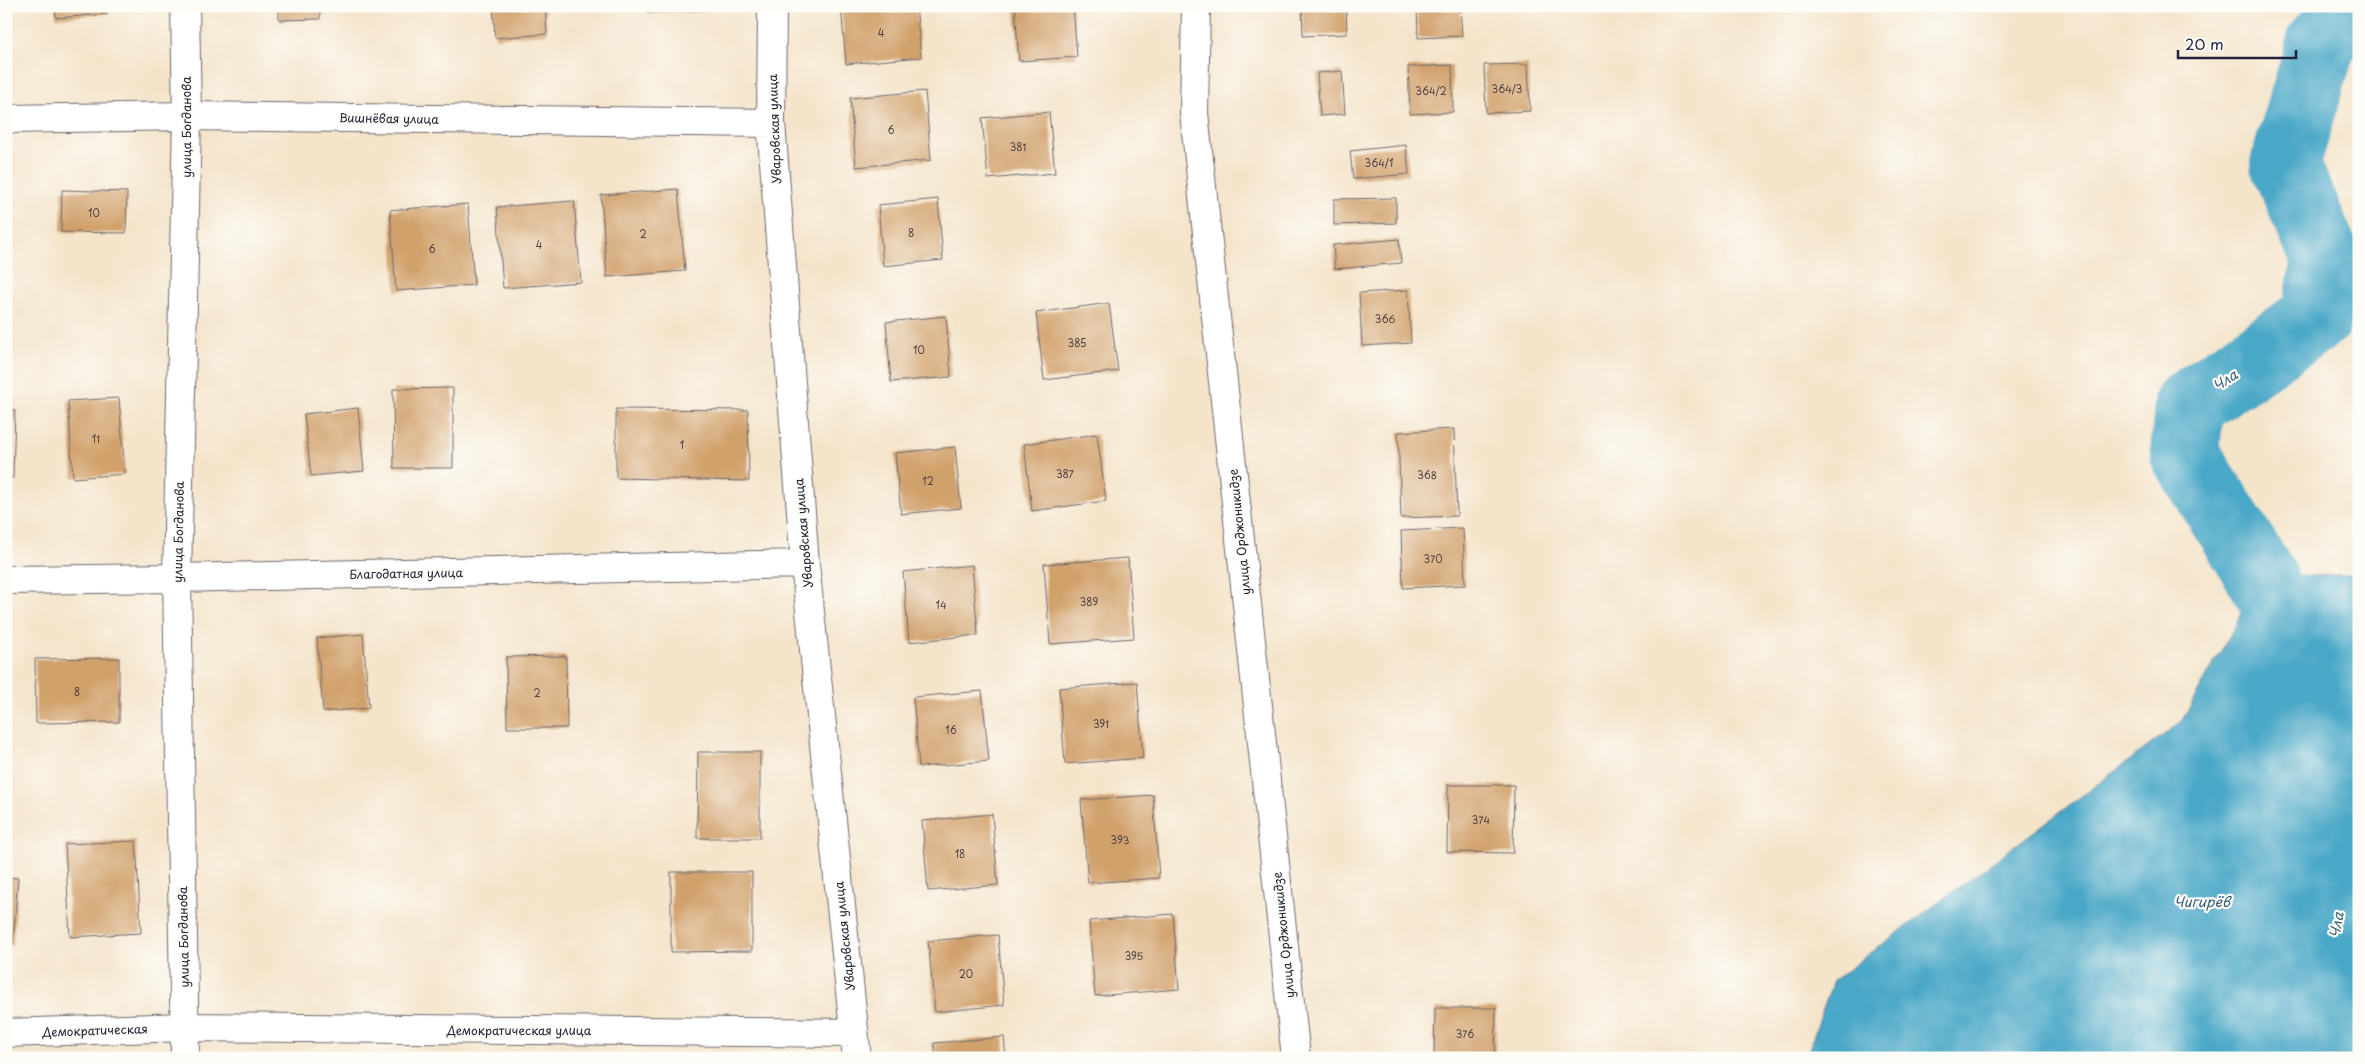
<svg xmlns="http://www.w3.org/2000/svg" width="2365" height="1064" font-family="'Playpen Sans',sans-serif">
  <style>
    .water { fill: #49a7c7; stroke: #366481 }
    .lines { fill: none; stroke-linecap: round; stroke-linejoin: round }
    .river { stroke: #49a7c7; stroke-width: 70 }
    .building { fill: #d1a16c }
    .minor-casing { stroke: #6c666d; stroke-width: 30 }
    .tertiary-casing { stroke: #6c666d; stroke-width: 30 }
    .minor { stroke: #fff; stroke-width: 28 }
    .tertiary { stroke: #fff; stroke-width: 28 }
    .labels { text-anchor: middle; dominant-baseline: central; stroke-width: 4.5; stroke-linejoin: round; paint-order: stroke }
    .number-label { font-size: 10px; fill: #4e4247 }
    .street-label { font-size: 12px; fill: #22223b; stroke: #fdfcf7 }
    .water-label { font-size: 14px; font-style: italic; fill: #345e7a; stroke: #fdfcf7 }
  </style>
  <rect width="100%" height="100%" fill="#fdfcf7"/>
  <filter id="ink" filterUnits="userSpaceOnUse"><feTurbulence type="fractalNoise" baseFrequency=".02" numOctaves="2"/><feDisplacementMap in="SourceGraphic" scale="10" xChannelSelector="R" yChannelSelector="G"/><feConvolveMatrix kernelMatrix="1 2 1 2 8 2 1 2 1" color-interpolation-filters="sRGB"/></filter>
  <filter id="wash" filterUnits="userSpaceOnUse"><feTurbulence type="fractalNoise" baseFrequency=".0096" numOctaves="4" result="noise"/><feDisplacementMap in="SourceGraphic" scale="20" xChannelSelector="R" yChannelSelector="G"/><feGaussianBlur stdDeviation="1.12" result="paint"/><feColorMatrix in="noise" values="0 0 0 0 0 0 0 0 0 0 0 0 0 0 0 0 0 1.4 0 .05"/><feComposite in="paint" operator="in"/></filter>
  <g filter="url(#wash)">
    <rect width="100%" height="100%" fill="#f4e4ca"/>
    <path class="water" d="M 2359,574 L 2359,1058 L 1806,1058 L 1833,981 L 2181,722 L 2262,578 Z"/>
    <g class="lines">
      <path class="river" d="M 2356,6 L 2322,41 L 2285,164 L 2326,259 L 2317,317 L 2189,404 L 2185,454 L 2262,578 L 2359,766"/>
    </g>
    <g id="blocks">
      <path class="building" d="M 55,6 L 107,6 L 108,14 L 56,18 Z
        M 279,6 L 320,6 L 320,19 L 279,20 Z
        M 493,6 L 545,6 L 547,34 L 495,38 Z
        M 647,6 L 706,6 L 707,10 L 648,13 Z
        M 841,6 L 916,6 L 921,57 L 846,64 Z
        M 1015,6 L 1073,6 L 1077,57 L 1019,61 Z
        M 1302,6 L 1346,6 L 1347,34 L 1303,36 Z
        M 1417,6 L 1460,6 L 1462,36 L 1418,38 Z
        M 1528,64 L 1530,111 L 1486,113 L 1484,65 Z
        M 1452,65 L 1453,112 L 1410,114 L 1408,67 Z
        M 1342,71 L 1345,114 L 1320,116 L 1317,73 Z
        M 925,91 L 931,160 L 856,167 L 850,98 Z
        M 1049,112 L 1055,173 L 988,179 L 982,118 Z
        M 1406,145 L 1409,174 L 1353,179 L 1350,151 Z
        M 678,189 L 685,271 L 607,277 L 601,195 Z
        M 62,190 L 127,192 L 126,233 L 61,232 Z
        M 1396,198 L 1396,223 L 1334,225 L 1334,199 Z
        M 938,199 L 943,260 L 883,266 L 878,205 Z
        M 574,201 L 581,282 L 503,288 L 497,207 Z
        M 468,204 L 474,285 L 396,291 L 390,210 Z
        M 1399,239 L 1401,263 L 1335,269 L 1333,245 Z
        M 1408,290 L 1411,343 L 1362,346 L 1359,293 Z
        M 1109,303 L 1118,371 L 1044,380 L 1036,313 Z
        M 946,316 L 951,377 L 891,382 L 886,322 Z
        M 453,388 L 453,468 L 394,468 L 393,389 Z
        M 119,398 L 125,474 L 73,478 L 68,401 Z
        M 358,408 L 364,471 L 311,476 L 304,414 Z
        M 6,409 L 15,410 L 13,478 L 6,478 Z
        M 616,409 L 748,410 L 749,481 L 616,478 Z
        M 1454,429 L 1457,516 L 1401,518 L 1398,432 Z
        M 1097,434 L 1106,501 L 1032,511 L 1024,444 Z
        M 955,447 L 961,508 L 901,514 L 895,453 Z
        M 1463,528 L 1465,585 L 1403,588 L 1401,531 Z
        M 1128,558 L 1134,638 L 1050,644 L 1044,564 Z
        M 972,565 L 978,635 L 909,642 L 903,572 Z
        M 363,634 L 369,708 L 323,712 L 317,638 Z
        M 566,656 L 567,728 L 507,728 L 506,657 Z
        M 119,658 L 119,722 L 36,723 L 35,659 Z
        M 1137,682 L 1143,758 L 1065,764 L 1059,688 Z
        M 982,691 L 989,761 L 919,767 L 913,697 Z
        M 698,752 L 760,752 L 760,838 L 697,838 Z
        M 1448,785 L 1514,785 L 1513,853 L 1447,852 Z
        M 1153,795 L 1159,878 L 1088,883 L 1081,800 Z
        M 992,814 L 998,885 L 928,891 L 922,821 Z
        M 136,841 L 141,933 L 70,937 L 65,844 Z
        M 671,872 L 752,872 L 752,951 L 671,952 Z
        M 6,877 L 18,878 L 13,945 L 6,945 Z
        M 1173,914 L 1179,989 L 1095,996 L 1089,921 Z
        M 998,935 L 1004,1005 L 935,1012 L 928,941 Z
        M 1435,1008 L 1496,1008 L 1495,1058 L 1434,1058 Z
        M 1004,1037 L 1006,1058 L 936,1058 L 934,1043 Z
        M 1200,1053 L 1201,1058 L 1163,1058 L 1163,1056 Z"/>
    </g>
  </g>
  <g filter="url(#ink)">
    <use href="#blocks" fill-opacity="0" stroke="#6c666d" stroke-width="1"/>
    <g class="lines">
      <g class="minor-casing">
        <path id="minor" d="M 185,6 L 187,116 L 177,578 L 185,1058
          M 772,6 L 771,123 L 805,564 L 857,1058
          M 6,119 L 187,116 L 771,123
          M 6,580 L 177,578 L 805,564
          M 6,1033 L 184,1027 L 854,1033"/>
      </g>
      <g class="tertiary-casing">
        <path id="tertiary" d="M 1196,6 L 1194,113 L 1296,1058"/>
      </g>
      <use href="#minor" class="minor"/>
      <use href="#tertiary" class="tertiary"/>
    </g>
  </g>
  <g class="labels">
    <g class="number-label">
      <text x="881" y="32">4</text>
      <text x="1507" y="88">364/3</text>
      <text x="1431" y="90">364/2</text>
      <text x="891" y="129">6</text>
      <text x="1018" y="146">381</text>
      <text x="1379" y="162">364/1</text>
      <text x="94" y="212">10</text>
      <text x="911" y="232">8</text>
      <text x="643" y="233">2</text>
      <text x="539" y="244">4</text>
      <text x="432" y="248">6</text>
      <text x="1385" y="318">366</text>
      <text x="1077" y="342">385</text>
      <text x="919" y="349">10</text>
      <text x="96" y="438">11</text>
      <text x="682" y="444">1</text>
      <text x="1065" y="473">387</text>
      <text x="1427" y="474">368</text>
      <text x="928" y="480">12</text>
      <text x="1433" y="558">370</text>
      <text x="1089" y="601">389</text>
      <text x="941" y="604">14</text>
      <text x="77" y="691">8</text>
      <text x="537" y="692">2</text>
      <text x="1101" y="723">391</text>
      <text x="951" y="729">16</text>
      <text x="1481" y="819">374</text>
      <text x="1120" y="839">393</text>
      <text x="960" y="853">18</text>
      <text x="1134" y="955">395</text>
      <text x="966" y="973">20</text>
      <text x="1465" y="1033">376</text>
    </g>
    <g class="street-label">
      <text transform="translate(389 118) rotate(1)">Вишнёвая улица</text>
      <text transform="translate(186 127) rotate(-90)">улица Богданова</text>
      <text transform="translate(774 129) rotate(-92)">Уваровская улица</text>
      <text transform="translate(178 532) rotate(-89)">улица Богданова</text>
      <text transform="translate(1239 532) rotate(-96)">улица Орджоникидзе</text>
      <text transform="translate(803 533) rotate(-95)">Уваровская улица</text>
      <text transform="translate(406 573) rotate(-1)">Благодатная улица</text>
      <text transform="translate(1283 935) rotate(-96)">улица Орджоникидзе</text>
      <text transform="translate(844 936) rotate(-96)">Уваровская улица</text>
      <text transform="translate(183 937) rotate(-91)">улица Богданова</text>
      <text transform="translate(95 1030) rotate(-2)">Демократическая</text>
      <text x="519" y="1030">Демократическая улица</text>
    </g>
    <g class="water-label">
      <text transform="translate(2225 380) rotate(-34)">Чла</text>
      <text x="2202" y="901">Чигирёв</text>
      <text transform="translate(2336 925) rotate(-80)">Чла</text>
    </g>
  </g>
  <rect width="2365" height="1064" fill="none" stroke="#fdfcf7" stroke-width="25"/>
  <path d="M2178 50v8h118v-8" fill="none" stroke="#22223b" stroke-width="2.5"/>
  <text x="2185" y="50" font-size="15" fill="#22223b" stroke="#fdfcf7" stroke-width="4" paint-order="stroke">20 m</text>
</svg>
